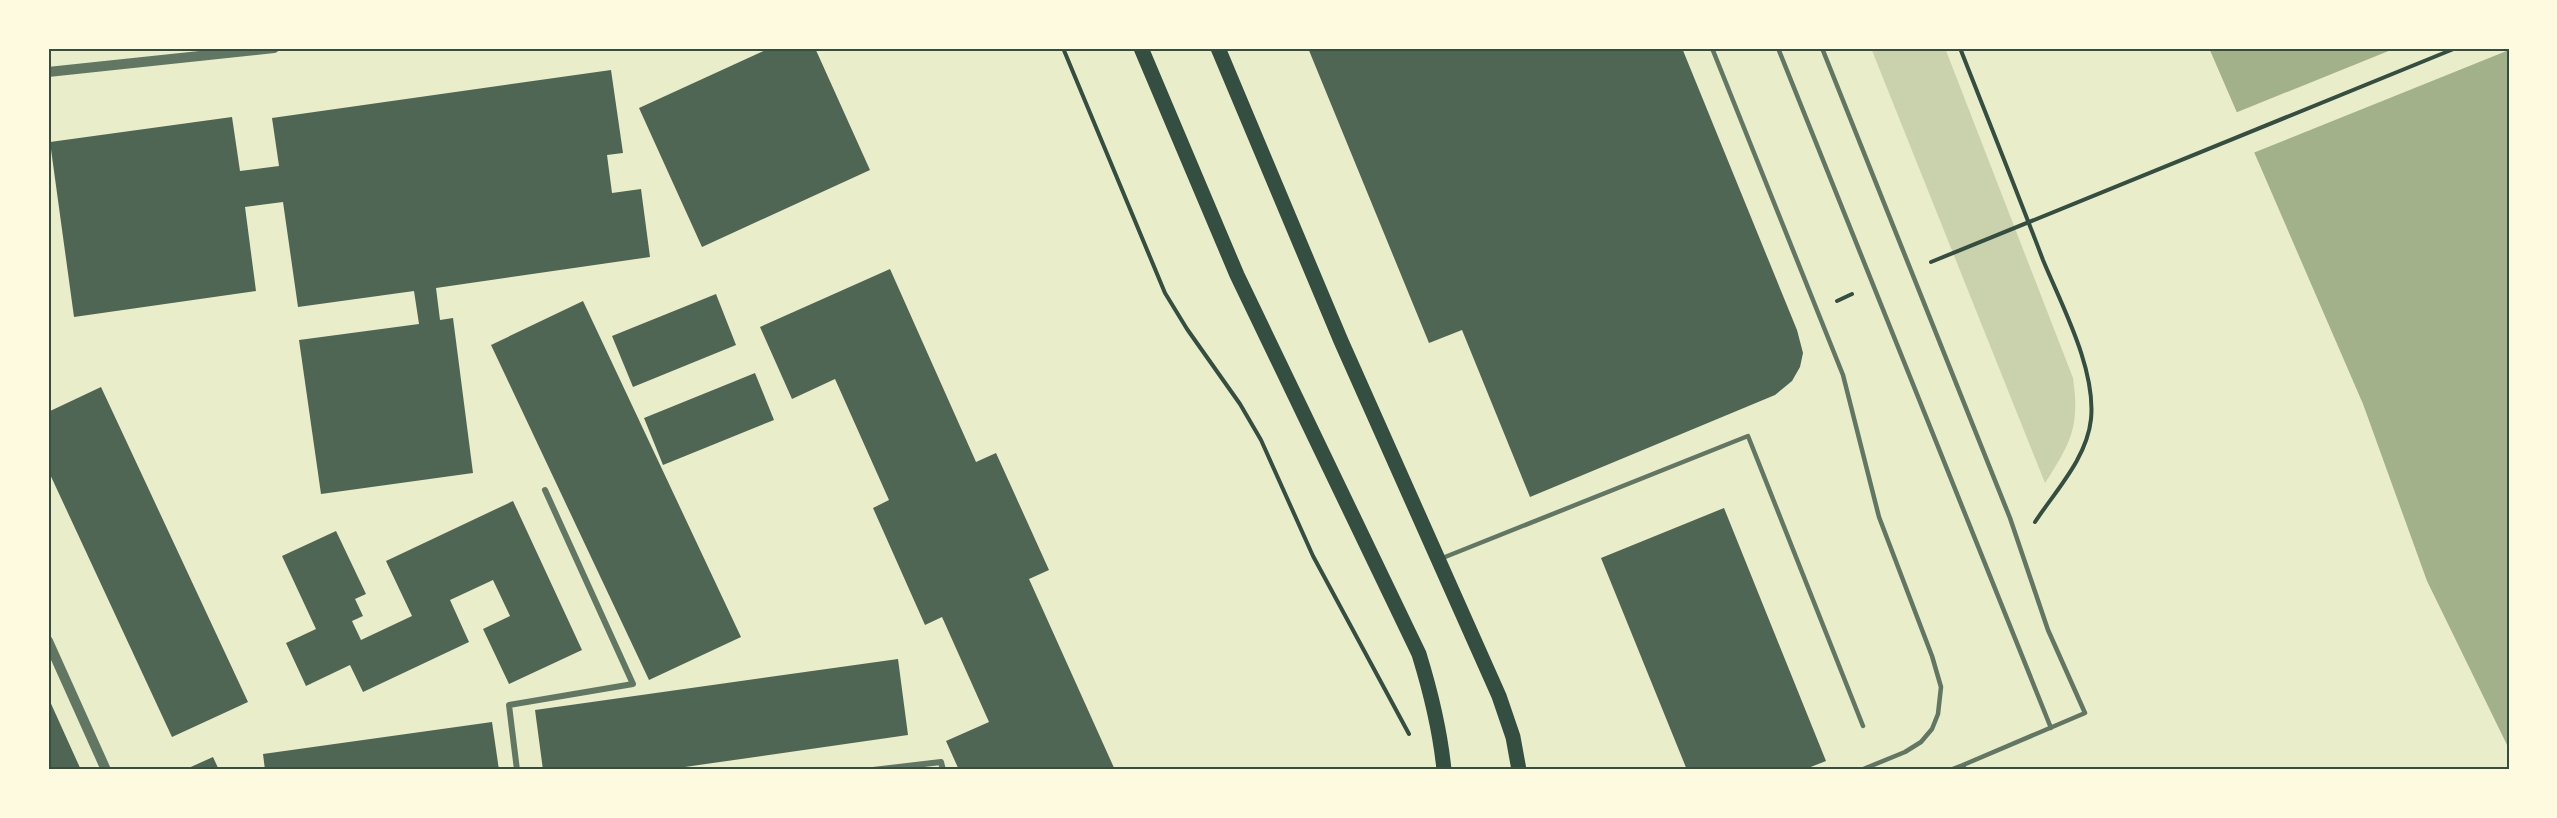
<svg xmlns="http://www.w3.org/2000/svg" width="2557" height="818" font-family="Roboto,sans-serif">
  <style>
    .green { fill: #cad2ad }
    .water { fill: #a3b18a }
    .pier { fill: #e9edc9 }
    .building { fill: #4f6655 }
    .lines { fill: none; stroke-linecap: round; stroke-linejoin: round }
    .path { stroke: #344e41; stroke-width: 4 }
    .service { stroke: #617663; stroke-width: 4.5 }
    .minor { stroke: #617663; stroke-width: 6 }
    .tertiary { stroke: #617663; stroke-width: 10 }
    .primary { stroke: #344e41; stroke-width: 15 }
    .neatline { fill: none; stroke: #344e41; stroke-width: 2 }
  </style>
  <rect width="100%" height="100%" fill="#e9edc9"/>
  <path class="green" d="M 1871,48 L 1945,48 L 2073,378 C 2080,427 2071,442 2045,483 Z"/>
  <path class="water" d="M 2209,48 L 2509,48 L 2509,749 L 2427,581 L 2363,404 Z"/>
  <path class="pier" d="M 2396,48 L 2509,48 L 2509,50 L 2253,153 L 2235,113 Z"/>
  <path class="building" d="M 770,48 L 815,48 L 870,170 L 702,247 L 639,108 Z
    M 1308,48 L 1682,48 L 1797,330 L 1803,353 L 1800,367 L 1792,381 L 1775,395 L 1530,497 L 1462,330 L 1429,343 Z
    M 611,70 L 623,153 L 607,155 L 612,193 L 641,189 L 650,257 L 436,288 L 440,320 L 453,318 L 473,473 L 321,494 L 299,340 L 419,324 L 414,291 L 298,307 L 283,202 L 245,207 L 256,291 L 74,317 L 50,142 L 232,117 L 240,171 L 279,166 L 272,118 Z
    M 890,269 L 976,462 L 996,453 L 1049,570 L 1029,579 L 1115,770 L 959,770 L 946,741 L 989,722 L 942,617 L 925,625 L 873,508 L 889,500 L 835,379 L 792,399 L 760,327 Z
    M 716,294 L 736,345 L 633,387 L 612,336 Z
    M 583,301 L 741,637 L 649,680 L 491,345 Z
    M 755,373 L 774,420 L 663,465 L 644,418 Z
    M 101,387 L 248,702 L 172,737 L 48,470 L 48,412 Z
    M 513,501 L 582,650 L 509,684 L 483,629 L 510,616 L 493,580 L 450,600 L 469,642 L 363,692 L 350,665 L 306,686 L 286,643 L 316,629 L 282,556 L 336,531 L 366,594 L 355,599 L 363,616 L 352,621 L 361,640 L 412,616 L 386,561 Z
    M 1724,508 L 1826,761 L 1803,770 L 1687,770 L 1601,558 Z
    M 898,659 L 908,735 L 664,770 L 543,770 L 535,710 Z
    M 48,697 L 81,770 L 48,770 Z
    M 492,722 L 499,770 L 265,770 L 263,754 Z
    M 213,757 L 219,770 L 184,770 Z"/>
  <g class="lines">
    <path class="path" d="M 1063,48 L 1165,293 L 1187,329 L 1240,404 L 1261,440 L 1313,556 L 1409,734
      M 1960,48 C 1988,119 2016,189 2043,260 C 2062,306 2096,369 2091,419 C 2087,458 2056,490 2035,522
      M 1931,262 L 2456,48
      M 1837,301 L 1852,294"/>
    <path class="service" d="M 1712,48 L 1843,375 L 1879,517 L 1932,656 L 1941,687 L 1938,714 L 1932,729 L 1921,742 L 1905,752 L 1861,770
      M 1778,48 L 2051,728
      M 1822,48 L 2010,518 L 2048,630 L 2085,713 L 1963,765
      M 1440,559 L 1748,436 L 1863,726
      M 1950,770 L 1963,765 L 1965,770"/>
    <path class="minor" d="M 517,770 L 509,705 L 633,684 L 545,490
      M 873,770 L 941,762 L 943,770"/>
    <path class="tertiary" d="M 48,72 L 274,48
      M 48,641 L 106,770"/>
    <path class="primary" d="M 1141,48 L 1237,275 L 1419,654 C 1431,693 1440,729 1444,770
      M 1218,48 L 1341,341 L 1499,696 L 1513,737 L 1519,770"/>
  </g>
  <rect width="2557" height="818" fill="none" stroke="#fefae0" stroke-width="99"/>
  <rect x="50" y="50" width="2458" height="718" class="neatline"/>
</svg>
